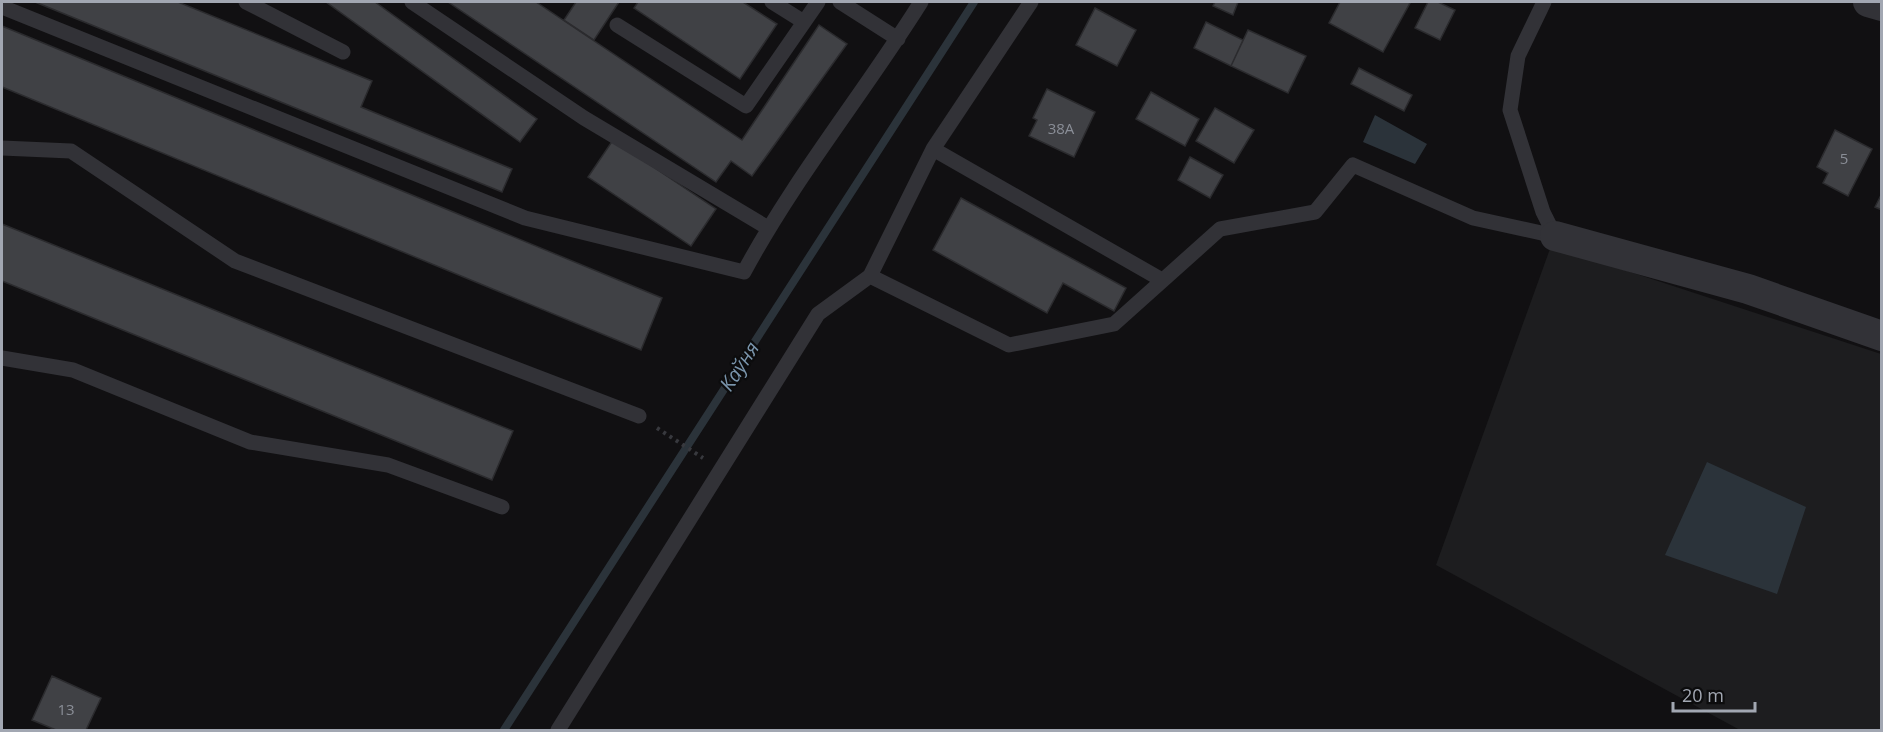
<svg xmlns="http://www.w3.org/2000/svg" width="1883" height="732" font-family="'Open Sans',sans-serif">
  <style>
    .built { fill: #1d1d1f }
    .water { fill: #2b333a }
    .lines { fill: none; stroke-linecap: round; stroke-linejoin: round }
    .stream { stroke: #2b333a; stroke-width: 8 }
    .building { fill: #404145; stroke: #2b2b2e; stroke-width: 1.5 }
    .path { stroke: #38393e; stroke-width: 4; stroke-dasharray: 3 4.5; stroke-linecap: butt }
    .lane { stroke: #323237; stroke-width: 15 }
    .street { stroke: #323237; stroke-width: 30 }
    .labels { text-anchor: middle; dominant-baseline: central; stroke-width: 4.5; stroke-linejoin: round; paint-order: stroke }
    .number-label { font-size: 15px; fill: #8a8e97 }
    .water-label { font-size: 20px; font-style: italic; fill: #7a95ac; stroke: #0c0c0d }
  </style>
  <rect width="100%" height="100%" fill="#111012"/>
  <path class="built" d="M 1551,246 L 1881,354 L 1881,730 L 1740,730 L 1436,565 Z"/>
  <path class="water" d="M 1375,115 L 1427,144 L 1415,164 L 1363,142 Z
    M 1707,462 L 1806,507 L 1777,594 L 1665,555 Z"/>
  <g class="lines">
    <path class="stream" d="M 504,730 L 974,2"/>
  </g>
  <path class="building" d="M 35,2 L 178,2 L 372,81 L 361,107 L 512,169 L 502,192 Z
    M 326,2 L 375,2 L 537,119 L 520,142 Z
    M 448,2 L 536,2 L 742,140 L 819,25 L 847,44 L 752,176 L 731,161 L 716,182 Z
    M 576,2 L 619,2 L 594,40 L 564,20 Z
    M 638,2 L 743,2 L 777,24 L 740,79 L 634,8 Z
    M 1215,2 L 1238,2 L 1233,15 L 1213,6 Z
    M 1340,2 L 1408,2 L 1410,3 L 1383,52 L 1329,23 Z
    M 1428,2 L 1438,2 L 1455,10 L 1440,40 L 1415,28 Z
    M 1095,8 L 1136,30 L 1117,66 L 1076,45 Z
    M 1206,22 L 1243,40 L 1231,66 L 1194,48 Z
    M 2,26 L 662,298 L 641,350 L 2,87 Z
    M 1248,30 L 1306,56 L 1288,93 L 1231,66 Z
    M 1359,68 L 1412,95 L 1404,111 L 1351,84 Z
    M 1047,89 L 1095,112 L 1074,157 L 1029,136 L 1037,120 L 1033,118 Z
    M 1151,92 L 1199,119 L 1185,146 L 1136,119 Z
    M 1215,108 L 1254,130 L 1234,163 L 1196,141 Z
    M 1835,130 L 1872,149 L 1848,196 L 1823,183 L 1828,173 L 1817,167 Z
    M 613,140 L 716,209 L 691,246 L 588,177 Z
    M 1190,157 L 1223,175 L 1210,198 L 1178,180 Z
    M 1882,193 L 1882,210 L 1875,207 Z
    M 961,198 L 1126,288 L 1114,311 L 1063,283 L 1047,313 L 933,250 Z
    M 2,224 L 513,431 L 492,480 L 2,281 Z
    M 52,676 L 101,698 L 86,730 L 56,730 L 32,720 Z"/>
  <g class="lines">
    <path class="path" d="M 657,428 L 703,458"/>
    <path class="lane" d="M 246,2 L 343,52
      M 412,2 L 584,118 L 768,228
      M 772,2 L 804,22
      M 840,2 L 898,39
      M 1544,2 L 1518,56 L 1510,110 L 1543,212 L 1555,236
      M 2,7 L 525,218 L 744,272 C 795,177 864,93 921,2
      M 617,25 L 746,106 L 818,2
      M 2,148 L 71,151 L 235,261 L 639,416
      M 933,149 L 1162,280
      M 870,276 L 1009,345 L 1114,324 L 1220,229 L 1315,212 L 1353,165 L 1473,218 L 1555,236
      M 2,358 L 73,370 L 250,442 L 388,465 L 502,507
      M 558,730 L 818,314 L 870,276 L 933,149 L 1031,2"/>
    <path class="street" d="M 1868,2 L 1882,6
      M 1555,236 L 1748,289 L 1882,336"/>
  </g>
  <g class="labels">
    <g class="number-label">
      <text x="1061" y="128">38А</text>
      <text x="1844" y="158">5</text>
      <text x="66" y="709">13</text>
    </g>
    <g class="water-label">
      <text transform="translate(739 366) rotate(-57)">Каўня</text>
    </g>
  </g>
  <rect width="1883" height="732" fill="none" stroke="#a2a7b2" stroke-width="6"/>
  <path d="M1673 702v9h82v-9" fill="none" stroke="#a2a7b2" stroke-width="3"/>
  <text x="1682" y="702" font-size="18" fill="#a2a7b2" stroke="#0c0c0d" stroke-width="4.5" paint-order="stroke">20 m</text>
</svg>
